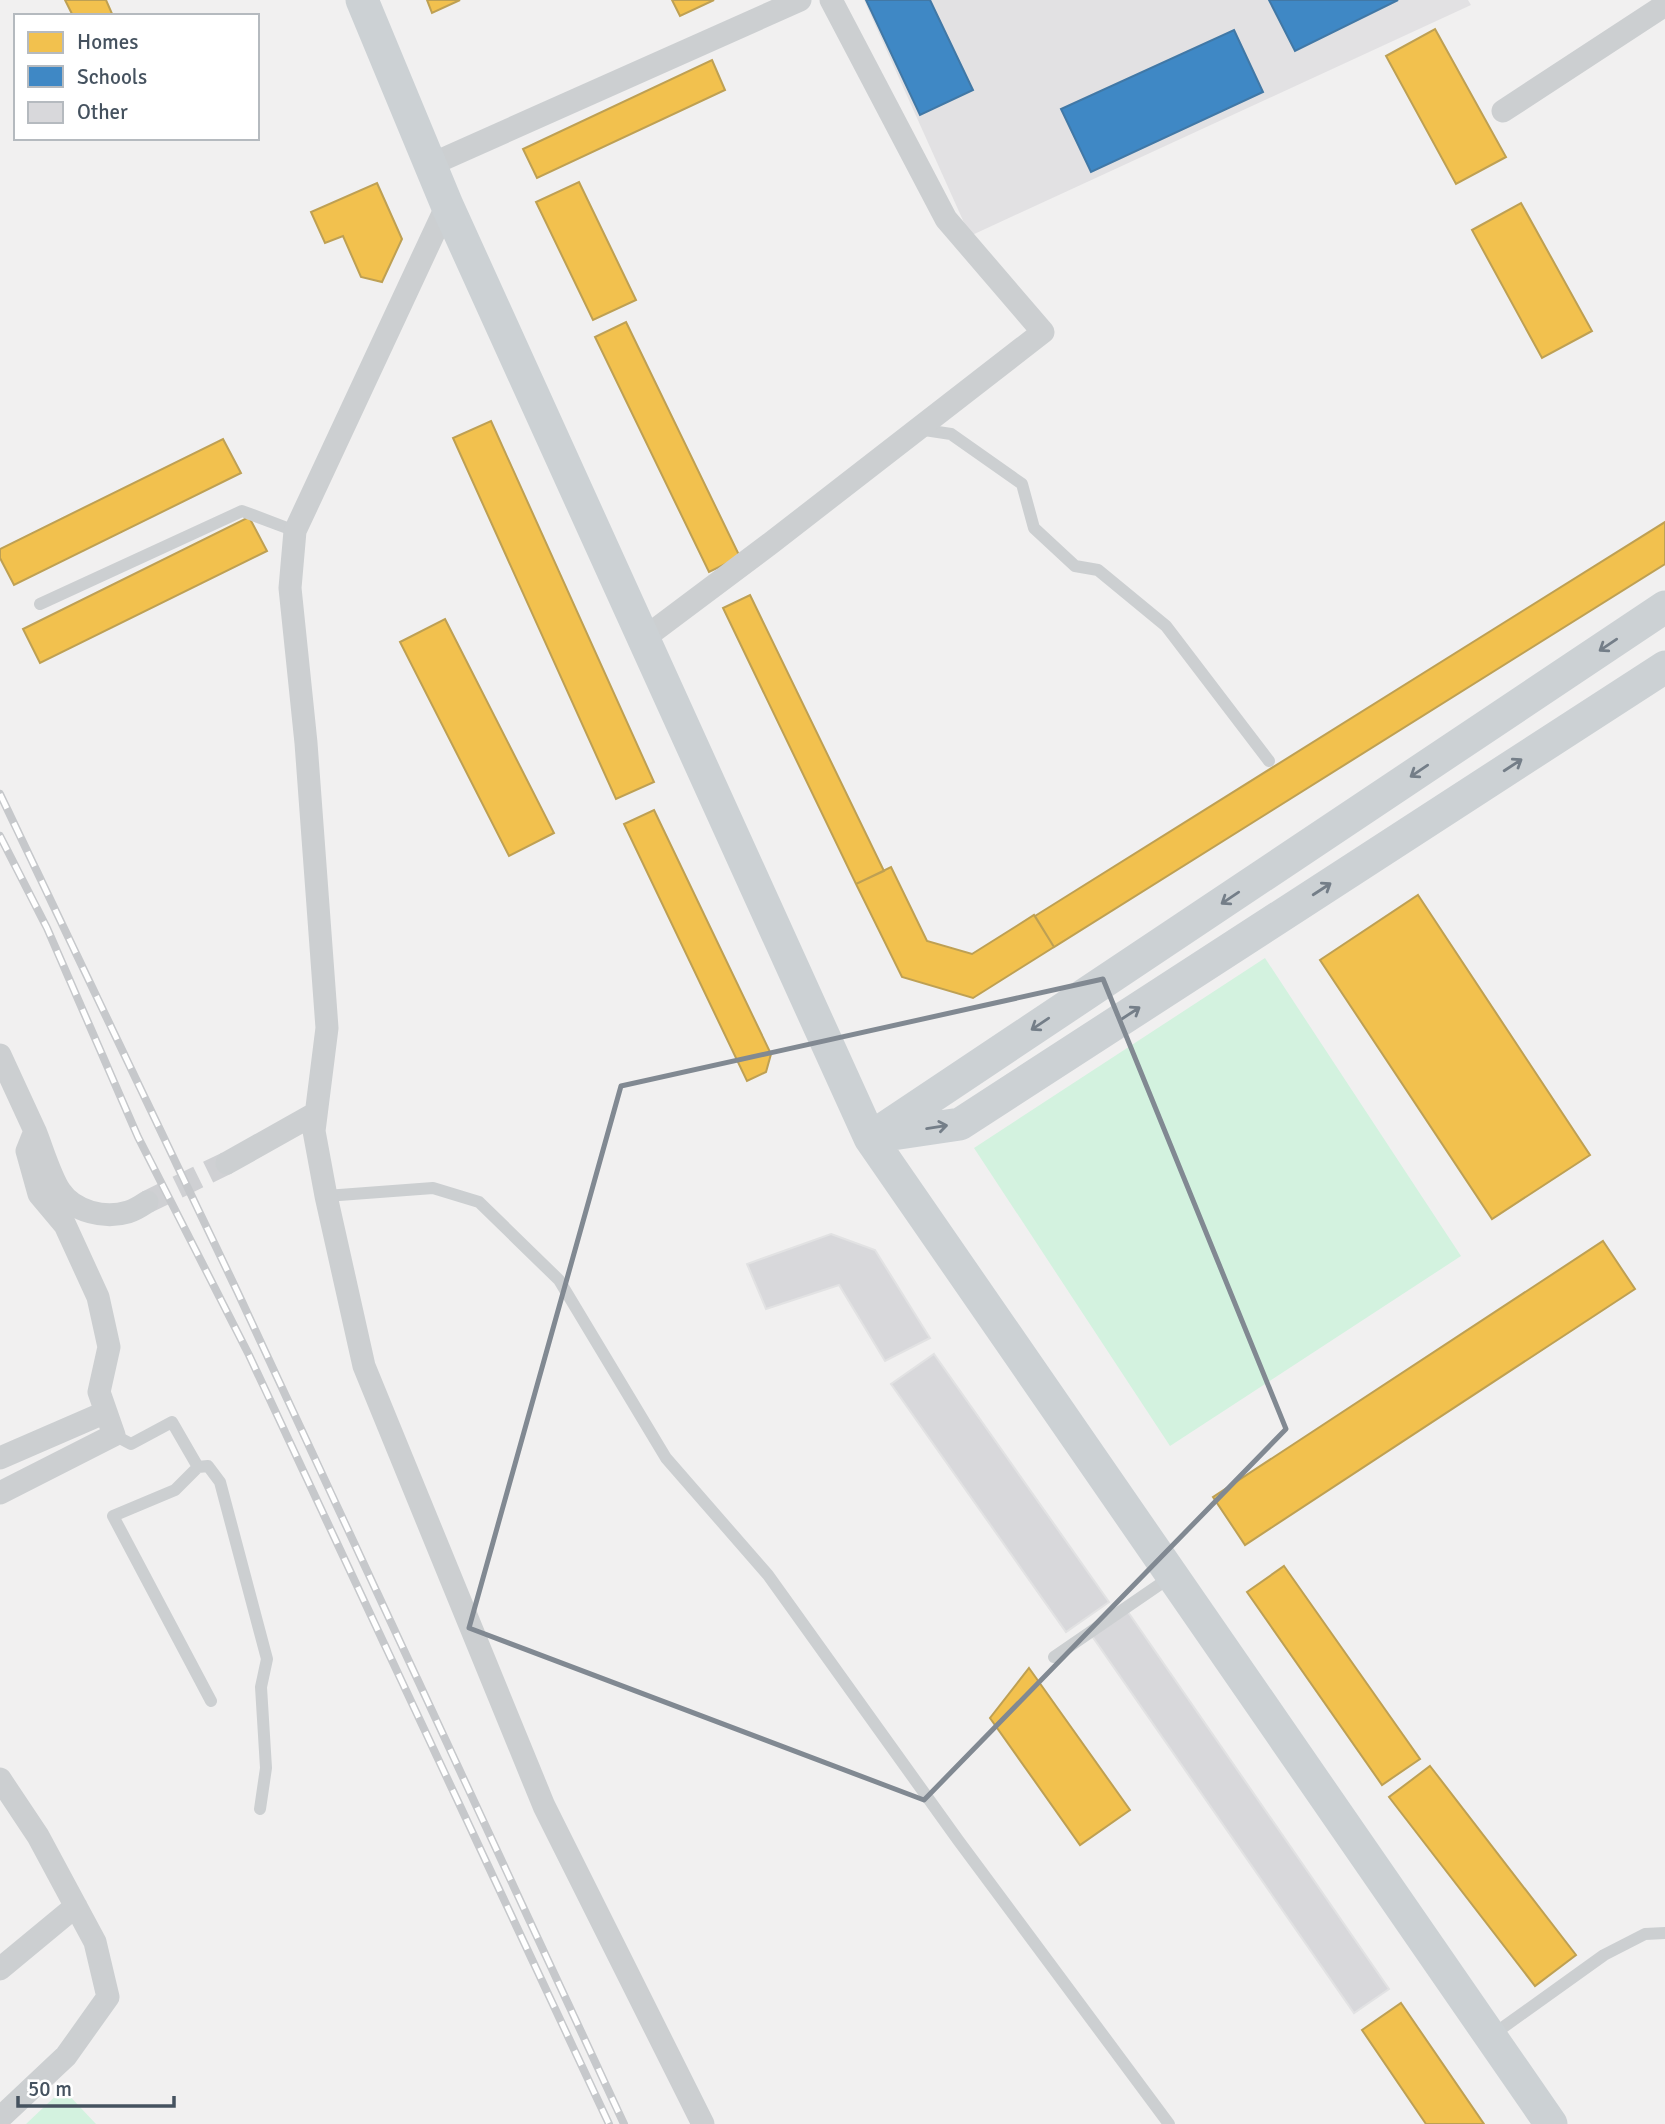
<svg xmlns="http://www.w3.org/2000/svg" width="1665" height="2124" font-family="Signika,sans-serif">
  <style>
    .education { fill: #e2e1e3 }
    .green { fill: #d3f2df }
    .homes { fill: #f2c14e; stroke: #bea053; stroke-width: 2 }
    .schools { fill: #3f88c5; stroke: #4178a6; stroke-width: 2 }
    .building { fill: #d8d8db; stroke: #e2e2e3; stroke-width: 2 }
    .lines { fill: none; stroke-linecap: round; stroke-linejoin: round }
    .street-tunnel { stroke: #cfd0d3; stroke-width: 23; stroke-dasharray: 23 11; stroke-linecap: butt }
    .lane { stroke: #cccfd1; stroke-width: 12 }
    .street { stroke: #cccfd1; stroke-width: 23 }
    .secondary { stroke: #ccd1d4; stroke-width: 33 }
    .rail-casing { stroke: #c6c8cb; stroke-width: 8 }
    .rail { stroke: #fff; stroke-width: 5; stroke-dasharray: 16; stroke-linecap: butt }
    .oneway { stroke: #747e88 }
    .marked { fill: none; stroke: #818992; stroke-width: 5; stroke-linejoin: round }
  </style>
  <rect width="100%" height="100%" fill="#f1f0f0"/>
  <path class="education" d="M 864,0 L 1468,0 L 1471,5 L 970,236 Z"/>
  <path class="green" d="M 1265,958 L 1461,1256 L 1170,1446 L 974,1148 Z
    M 63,2089 L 96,2124 L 26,2124 Z"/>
  <path class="homes" d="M 65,0 L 106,0 L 113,16 L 73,16 Z
    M 427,0 L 460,0 L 432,13 Z
    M 672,0 L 714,0 L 680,16 Z
    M 1435,29 L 1506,157 L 1456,184 L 1386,56 Z
    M 712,60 L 725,90 L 537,178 L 523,149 Z
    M 579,182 L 636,300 L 593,320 L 536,202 Z
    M 377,183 L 402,239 L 382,282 L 361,277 L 343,236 L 325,243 L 311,212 Z
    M 1521,203 L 1592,331 L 1542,358 L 1472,230 Z
    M 626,322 L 740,557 L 709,572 L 595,337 Z
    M 491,421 L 654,782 L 616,799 L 453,438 Z
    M 223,439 L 241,473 L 14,585 L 0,558 L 0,549 Z
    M 249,517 L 267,551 L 40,663 L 23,629 Z
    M 1665,522 L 1665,564 L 1054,947 L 1035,916 Z
    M 750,595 L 884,871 L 856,884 L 723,608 Z
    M 445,619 L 554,833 L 509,856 L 400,642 Z
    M 654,810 L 771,1054 L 766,1072 L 747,1081 L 624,824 Z
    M 891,867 L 927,941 L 972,954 L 1034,915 L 1054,947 L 973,998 L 902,977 L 856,884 Z
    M 1418,895 L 1590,1155 L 1492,1219 L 1320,960 Z
    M 1603,1241 L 1635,1289 L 1245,1545 L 1213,1497 Z
    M 1284,1566 L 1420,1759 L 1382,1785 L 1247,1592 Z
    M 1029,1668 L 1130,1810 L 1080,1845 L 990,1718 Z
    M 1430,1766 L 1576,1955 L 1535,1986 L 1389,1797 Z
    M 1401,2003 L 1484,2124 L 1426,2124 L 1362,2030 Z"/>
  <path class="schools" d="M 866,0 L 930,0 L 973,90 L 920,115 Z
    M 1269,0 L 1398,0 L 1295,51 Z
    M 1234,30 L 1263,92 L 1091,172 L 1061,109 Z"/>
  <path class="building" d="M 831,1234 L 875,1250 L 930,1338 L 885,1361 L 839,1285 L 766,1309 L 747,1264 Z
    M 934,1354 L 1109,1602 L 1066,1632 L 891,1384 Z
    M 1128,1612 L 1389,1989 L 1354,2013 L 1092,1636 Z"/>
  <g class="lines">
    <path class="street-tunnel" d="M 147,1202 L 227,1163"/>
    <path class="lane" d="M 918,429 L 951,434 L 1022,484 L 1034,528 L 1075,566 L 1098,570 L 1166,626 L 1269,761
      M 40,604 L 242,511 L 295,531
      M 326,1196 L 433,1188 L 479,1202 L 559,1280 L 666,1458 L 768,1575 L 958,1840 L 1169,2124
      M 114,1435 L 131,1444 L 172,1422 L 198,1467 L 175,1490 L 113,1516 L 211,1701
      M 198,1467 L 208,1466 L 220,1482 L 267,1659 L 261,1687 L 266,1768 L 260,1809
      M 1054,1657 L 1172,1576
      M 1491,2036 L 1604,1955 L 1645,1934 L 1665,1933"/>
    <path class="street" d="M 1503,111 L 1665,5
      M 430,165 L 800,0
      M 447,205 L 295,531 L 290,588 L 306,743 L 327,1028 L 314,1131 L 326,1196 L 364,1366 L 544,1806 L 703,2124
      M 643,639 L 771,543 L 1043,332 L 946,219 L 831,0
      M 0,1055 L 35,1131 L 27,1151 L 39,1194 L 65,1225 L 98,1297 L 109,1347 L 99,1392 L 114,1435 L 0,1493
      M 35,1131 C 42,1148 50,1176 60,1191 C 74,1212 105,1219 128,1212 C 135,1210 141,1206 147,1202
      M 227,1163 L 316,1113
      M 0,1458 L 106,1412
      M 0,1779 L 38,1836 L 95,1942 L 108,1997 L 66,2056 L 0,2118
      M 0,1969 L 76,1906"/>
    <path class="secondary" d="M 362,0 L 447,205 L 870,1138 L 1551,2124
      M 879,1136 L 960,1124 L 1665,667
      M 870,1138 L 1665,607"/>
    <g class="rail-casing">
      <path id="rail" d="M 0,794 L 238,1293 L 624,2124
        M 0,836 L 47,928 L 138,1137 L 249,1355 L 609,2124"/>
    </g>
    <use href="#rail" class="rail"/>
  </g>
  <defs><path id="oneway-shaft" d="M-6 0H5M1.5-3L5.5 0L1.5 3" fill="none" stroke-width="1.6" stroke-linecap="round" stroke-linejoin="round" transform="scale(1.75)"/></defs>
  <g class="oneway">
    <use href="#oneway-shaft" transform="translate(1608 645) rotate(146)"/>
    <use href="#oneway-shaft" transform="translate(1513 765) rotate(-33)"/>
    <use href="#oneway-shaft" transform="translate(1419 771) rotate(146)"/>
    <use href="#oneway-shaft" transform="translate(1322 889) rotate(-33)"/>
    <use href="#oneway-shaft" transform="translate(1230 898) rotate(146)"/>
    <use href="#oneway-shaft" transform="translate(1131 1013) rotate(-33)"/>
    <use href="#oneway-shaft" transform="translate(1040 1024) rotate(146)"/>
    <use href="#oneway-shaft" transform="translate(937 1127) rotate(-9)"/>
  </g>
  <path class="marked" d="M 1103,979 L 1286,1429 L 924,1800 L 469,1628 L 621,1086 Z"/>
  <rect x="14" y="14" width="245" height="126" fill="#ffffff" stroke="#b5babf" stroke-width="2"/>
  <rect x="28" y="32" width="35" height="21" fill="#f2c14e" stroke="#b5babf" stroke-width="2"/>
  <text x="77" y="49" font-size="21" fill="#45525f">Homes</text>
  <rect x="28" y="66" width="35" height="21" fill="#3f88c5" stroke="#b5babf" stroke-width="2"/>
  <text x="77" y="84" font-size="21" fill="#45525f">Schools</text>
  <rect x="28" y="102" width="35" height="21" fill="#d8d8db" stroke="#b5babf" stroke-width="2"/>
  <text x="77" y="119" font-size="21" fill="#45525f">Other</text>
  <path d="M18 2096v10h156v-10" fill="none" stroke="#45525f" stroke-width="3.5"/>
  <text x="28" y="2096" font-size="21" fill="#45525f" stroke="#ffffff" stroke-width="5" paint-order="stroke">50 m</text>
</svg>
